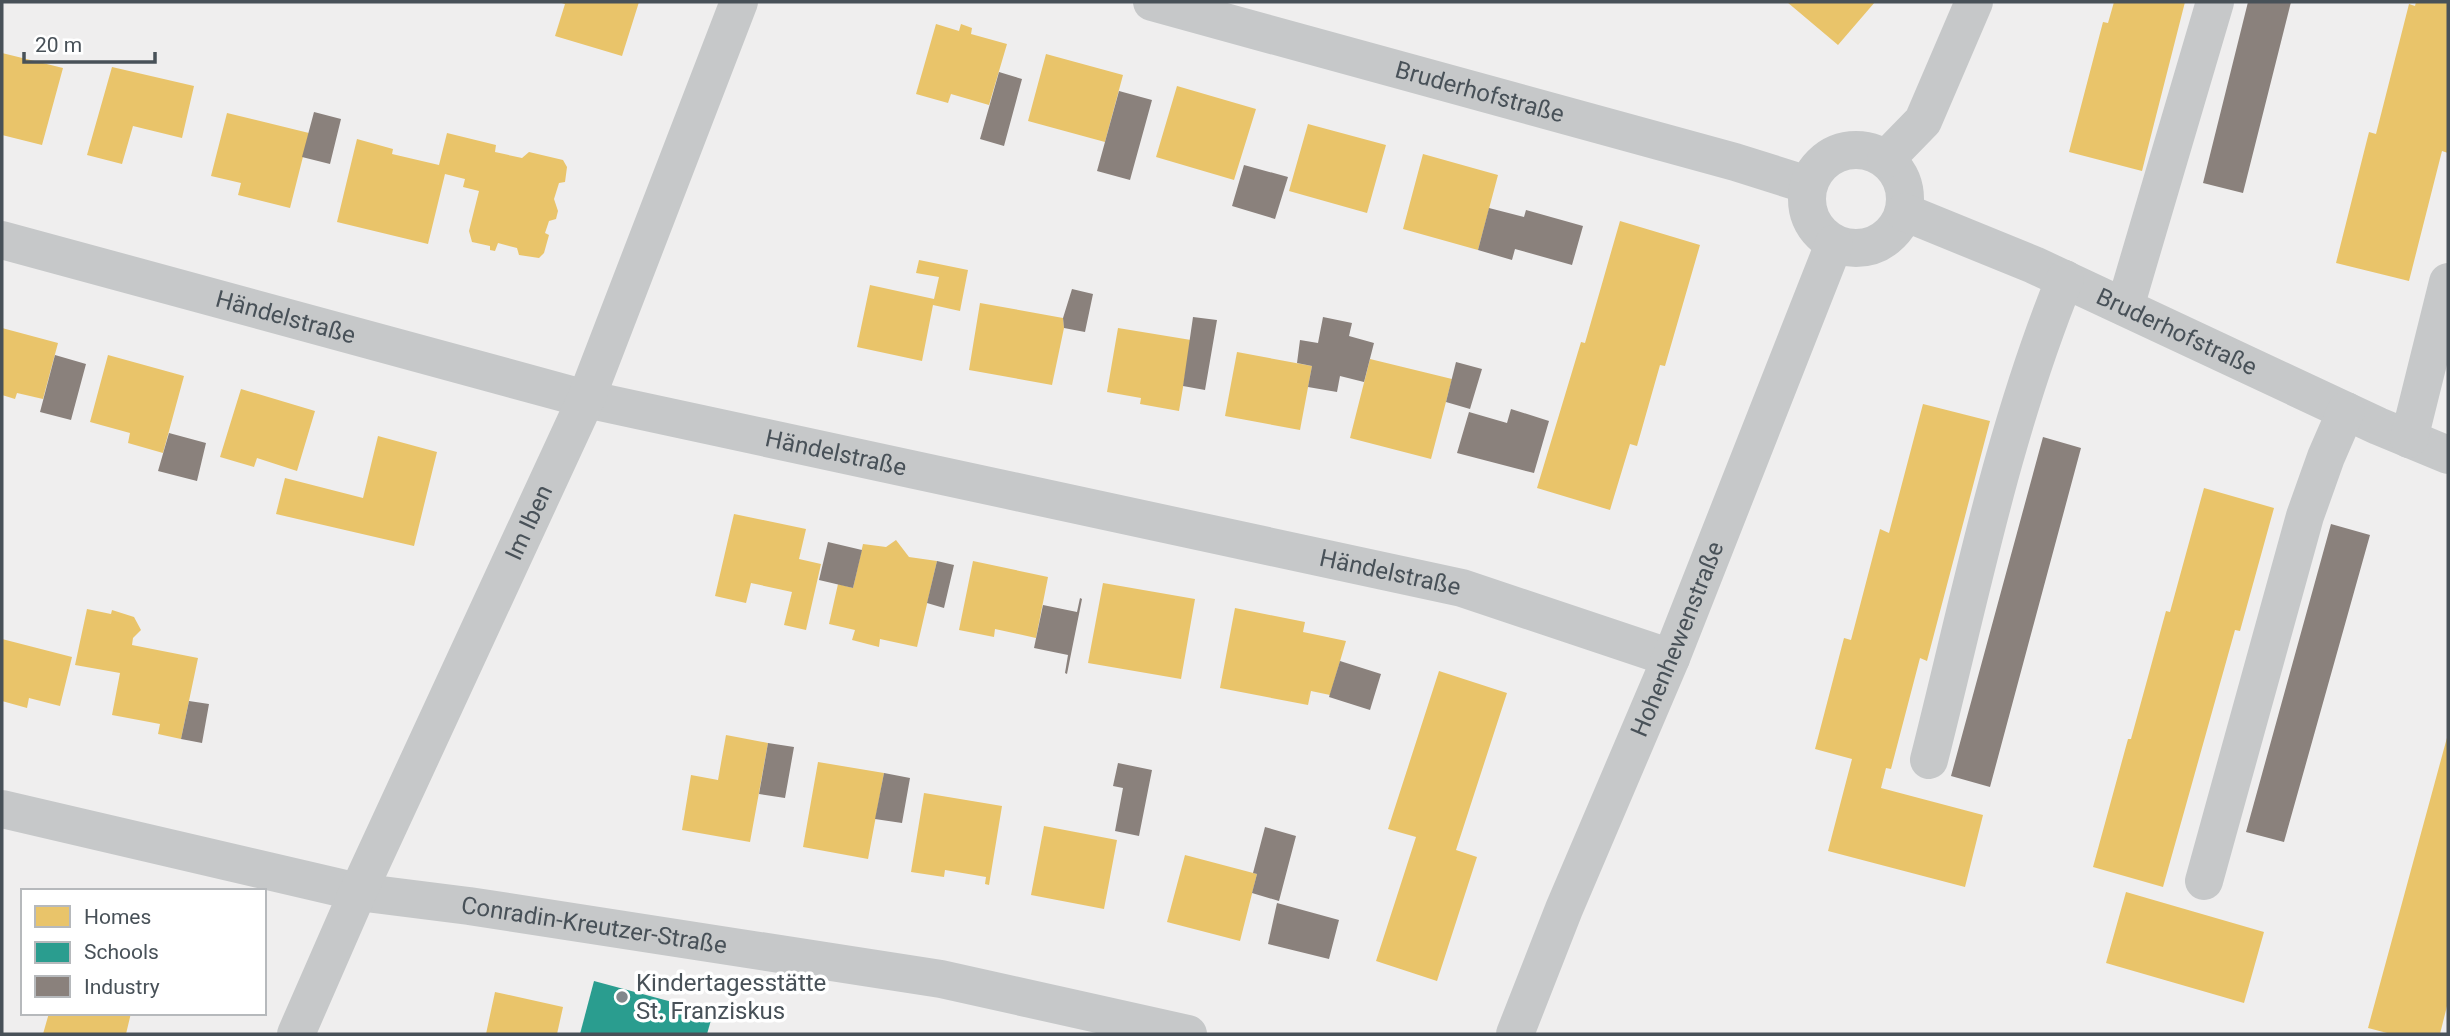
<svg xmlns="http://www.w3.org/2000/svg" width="2450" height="1036" font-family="Roboto,sans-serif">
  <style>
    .homes { fill: #e9c46a }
    .schools { fill: #2a9d8f }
    .industry { fill: #8a817c }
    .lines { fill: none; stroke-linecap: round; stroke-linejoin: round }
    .minor { stroke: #c6c8c9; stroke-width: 38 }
    .poi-dot { fill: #82888c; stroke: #fff; stroke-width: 2.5 }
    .labels { text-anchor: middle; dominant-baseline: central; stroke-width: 7; stroke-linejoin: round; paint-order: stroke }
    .street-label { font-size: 24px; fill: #485158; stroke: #fff }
    .poi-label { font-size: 24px; fill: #485158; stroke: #fff; text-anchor: start }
  </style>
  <rect width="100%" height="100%" fill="#efeeee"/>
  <path class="homes" d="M 558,2 L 639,2 L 622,56 L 555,36 L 565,4 Z
    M 1787,2 L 1875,2 L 1838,45 Z
    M 2114,2 L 2185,2 L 2142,171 L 2069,152 L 2103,22 L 2108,23 Z
    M 2416,2 L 2448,2 L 2448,153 L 2442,151 L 2409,281 L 2336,263 L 2369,132 L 2376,134 L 2409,4 L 2415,6 Z
    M 936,24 L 959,31 L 961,24 L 972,28 L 971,34 L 1007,44 L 989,105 L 951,94 L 948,103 L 916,94 Z
    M 2,53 L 63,68 L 42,145 L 2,135 Z
    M 1046,54 L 1123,75 L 1105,142 L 1028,121 Z
    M 112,67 L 194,86 L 182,138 L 133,126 L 122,164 L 87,155 Z
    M 1177,86 L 1256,109 L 1234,180 L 1156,157 Z
    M 227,113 L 309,133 L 290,208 L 238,195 L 241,183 L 211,176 Z
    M 1308,124 L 1386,145 L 1367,213 L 1289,191 Z
    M 447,133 L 496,145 L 495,152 L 522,158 L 529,152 L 563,160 L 567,167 L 565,182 L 559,183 L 554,199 L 558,211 L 556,219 L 549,221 L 545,233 L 549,235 L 544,253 L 539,258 L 519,255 L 517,248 L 498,243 L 495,251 L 490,250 L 490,246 L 472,242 L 469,231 L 479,191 L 463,187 L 465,179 L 445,174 L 428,244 L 337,222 L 357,139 L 393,149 L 392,154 L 439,165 Z
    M 1423,154 L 1498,175 L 1478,250 L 1403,229 Z
    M 1620,221 L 1700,245 L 1665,366 L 1660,365 L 1637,446 L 1630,444 L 1610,510 L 1537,488 L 1581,342 L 1585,343 Z
    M 919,260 L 968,270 L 960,311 L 933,305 L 922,361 L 857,347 L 870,285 L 934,299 L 939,277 L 916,273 Z
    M 980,303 L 1063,318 L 1064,328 L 1052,385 L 969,370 Z
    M 2,328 L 58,343 L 43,399 L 17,393 L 15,399 L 2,395 Z
    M 1118,328 L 1191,340 L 1179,411 L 1140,404 L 1141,398 L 1107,392 Z
    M 1237,352 L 1312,366 L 1300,430 L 1225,416 Z
    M 108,355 L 184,376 L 163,453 L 128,443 L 130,433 L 90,422 Z
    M 1370,359 L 1452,379 L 1431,459 L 1350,438 Z
    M 241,389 L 315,411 L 297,471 L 257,458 L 254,467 L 220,457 Z
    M 1923,404 L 1990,421 L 1927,661 L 1920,658 L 1891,769 L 1886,768 L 1881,788 L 1983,815 L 1965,887 L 1828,851 L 1852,759 L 1815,749 L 1844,638 L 1851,640 L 1880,529 L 1889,533 Z
    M 378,436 L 437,452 L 414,546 L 276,514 L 285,478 L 363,498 Z
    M 2204,488 L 2274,508 L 2240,631 L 2235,630 L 2163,887 L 2093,867 L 2128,739 L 2131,739 L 2166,611 L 2170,612 Z
    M 734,514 L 806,529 L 799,559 L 821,564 L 806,630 L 784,625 L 792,592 L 751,583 L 746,603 L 715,596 Z
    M 896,540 L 909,557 L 937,561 L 917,647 L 880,639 L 879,647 L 852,640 L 855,630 L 829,624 L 838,584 L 853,588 L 863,544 L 886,547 Z
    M 973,561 L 1048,577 L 1036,638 L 995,629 L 994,637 L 959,630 Z
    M 1103,583 L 1195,599 L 1181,679 L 1088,663 Z
    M 1235,608 L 1305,622 L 1303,632 L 1346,641 L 1330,695 L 1311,691 L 1308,705 L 1220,688 Z
    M 87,609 L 111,614 L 112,610 L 134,617 L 141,630 L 133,638 L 132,645 L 198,658 L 181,739 L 158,734 L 160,724 L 112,715 L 120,673 L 75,665 Z
    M 2,639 L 72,657 L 60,706 L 29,698 L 27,708 L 2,701 Z
    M 1439,671 L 1507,693 L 1456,850 L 1477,857 L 1437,981 L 1376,961 L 1416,837 L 1388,829 Z
    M 2448,734 L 2448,1002 L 2440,1034 L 2391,1034 L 2368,1028 Z
    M 726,735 L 768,743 L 750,842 L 682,830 L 691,775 L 718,780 Z
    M 818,762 L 884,773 L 868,859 L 803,847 Z
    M 924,793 L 1002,806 L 989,885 L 985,884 L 986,877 L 945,870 L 944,877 L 911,872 Z
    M 1044,826 L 1117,840 L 1104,909 L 1031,895 Z
    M 1185,855 L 1257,874 L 1240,941 L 1167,922 Z
    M 2126,892 L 2264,932 L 2244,1003 L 2106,963 Z
    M 495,992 L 563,1007 L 557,1034 L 486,1034 Z
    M 49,1013 L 131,1013 L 126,1034 L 43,1034 Z"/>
  <path class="schools" d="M 594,981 L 713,1013 L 707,1034 L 580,1034 Z"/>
  <path class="industry" d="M 2248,2 L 2291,2 L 2243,193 L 2203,183 Z
    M 999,72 L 1022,79 L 1004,146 L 980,139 Z
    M 1119,91 L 1152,100 L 1130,180 L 1097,171 Z
    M 314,112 L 341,119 L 330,164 L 302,157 Z
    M 1244,165 L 1288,177 L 1275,219 L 1232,206 Z
    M 1489,208 L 1524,217 L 1526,210 L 1583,226 L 1572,265 L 1515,249 L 1512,260 L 1478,250 Z
    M 1072,289 L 1093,294 L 1085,332 L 1064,328 L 1063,318 Z
    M 1193,317 L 1217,320 L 1205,390 L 1183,386 Z
    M 1323,317 L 1352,323 L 1349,336 L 1374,343 L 1364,382 L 1340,376 L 1337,392 L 1308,387 L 1312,366 L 1297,363 L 1300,340 L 1318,343 Z
    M 55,355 L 86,364 L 71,420 L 40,412 Z
    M 1456,362 L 1482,369 L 1470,409 L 1446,402 Z
    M 1511,409 L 1549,421 L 1534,473 L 1457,453 L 1469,412 L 1507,423 Z
    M 169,433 L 206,443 L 197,481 L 158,471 Z
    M 2043,437 L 2081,448 L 1990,787 L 1951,776 Z
    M 2331,524 L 2370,535 L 2284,842 L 2246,832 Z
    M 828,542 L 862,550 L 853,588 L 819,580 Z
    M 937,561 L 954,565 L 944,608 L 927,603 Z
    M 1080,598 L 1082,599 L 1067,674 L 1065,673 L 1068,655 L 1034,648 L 1043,605 L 1077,612 Z
    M 1340,661 L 1381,674 L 1370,710 L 1329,697 Z
    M 189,701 L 209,704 L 202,743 L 181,739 Z
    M 768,743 L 794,747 L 785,798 L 759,794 Z
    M 1118,763 L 1152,770 L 1139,836 L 1115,831 L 1123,788 L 1113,786 Z
    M 884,773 L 910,778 L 902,823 L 875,819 Z
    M 1265,827 L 1296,836 L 1279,901 L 1252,893 L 1257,874 L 1253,873 Z
    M 1277,903 L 1339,920 L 1329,959 L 1268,944 Z"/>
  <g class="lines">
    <g class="minor">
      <path id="s1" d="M 1152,2 L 1735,162 L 1808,185"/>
      <circle cx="1856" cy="199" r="49"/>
      <path d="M 1886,159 L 1923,121 L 1974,2"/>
      <path id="s2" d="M 1904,212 L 2034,265 L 2378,426 L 2448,455"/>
      <path id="s3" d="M 2,240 L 586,399 L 1462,588 L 1671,658"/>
      <path d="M 2125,307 L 2215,2"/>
      <path d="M 2409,439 L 2448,282"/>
      <path d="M 1929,760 C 1970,599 2002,433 2065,279"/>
      <path id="s4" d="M 2,809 L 358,892 L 469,906 L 941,979 L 1188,1034"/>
      <path d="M 2204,881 L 2305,516 L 2326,457 L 2346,411"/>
      <path id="s5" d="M 296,1034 L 358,892 L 586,399 L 739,2"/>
      <path id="s6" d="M 1515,1034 L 1564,909 L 1671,658 L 1834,244"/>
    </g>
  </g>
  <circle class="poi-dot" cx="622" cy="997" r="7"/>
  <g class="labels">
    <g class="street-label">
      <text stroke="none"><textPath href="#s1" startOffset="340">Bruderhofstraße</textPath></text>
      <text stroke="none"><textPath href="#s3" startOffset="294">Händelstraße</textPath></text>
      <text stroke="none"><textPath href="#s2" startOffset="298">Bruderhofstraße</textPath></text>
      <text stroke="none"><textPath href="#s3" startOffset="861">Händelstraße</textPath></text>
      <text stroke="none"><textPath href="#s5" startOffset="562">Im Iben</textPath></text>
      <text stroke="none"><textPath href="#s3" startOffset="1428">Händelstraße</textPath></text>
      <text stroke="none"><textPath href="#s6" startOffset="427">Hohenhewenstraße</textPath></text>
      <text stroke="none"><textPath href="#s4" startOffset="604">Conradin-Kreutzer-Straße</textPath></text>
    </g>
    <g class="poi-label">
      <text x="636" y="983">Kindertagesstätte<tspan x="636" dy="28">St. Franziskus</tspan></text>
    </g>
  </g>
  <rect width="2450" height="1036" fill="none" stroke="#485158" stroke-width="7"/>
  <rect x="21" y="889" width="245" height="126" fill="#ffffff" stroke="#b6b9bc" stroke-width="2"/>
  <rect x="35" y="906" width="35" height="21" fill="#e9c46a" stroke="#b6b9bc" stroke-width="2"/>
  <text x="84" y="924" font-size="21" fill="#485158">Homes</text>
  <rect x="35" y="942" width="35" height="21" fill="#2a9d8f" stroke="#b6b9bc" stroke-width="2"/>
  <text x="84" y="959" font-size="21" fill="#485158">Schools</text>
  <rect x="35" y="976" width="35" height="21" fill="#8a817c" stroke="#b6b9bc" stroke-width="2"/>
  <text x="84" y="994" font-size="21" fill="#485158">Industry</text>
  <path d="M24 52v10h131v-10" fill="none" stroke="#485158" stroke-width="3.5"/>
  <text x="35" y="52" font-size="21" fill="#485158" stroke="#ffffff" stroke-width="5" paint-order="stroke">20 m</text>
</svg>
